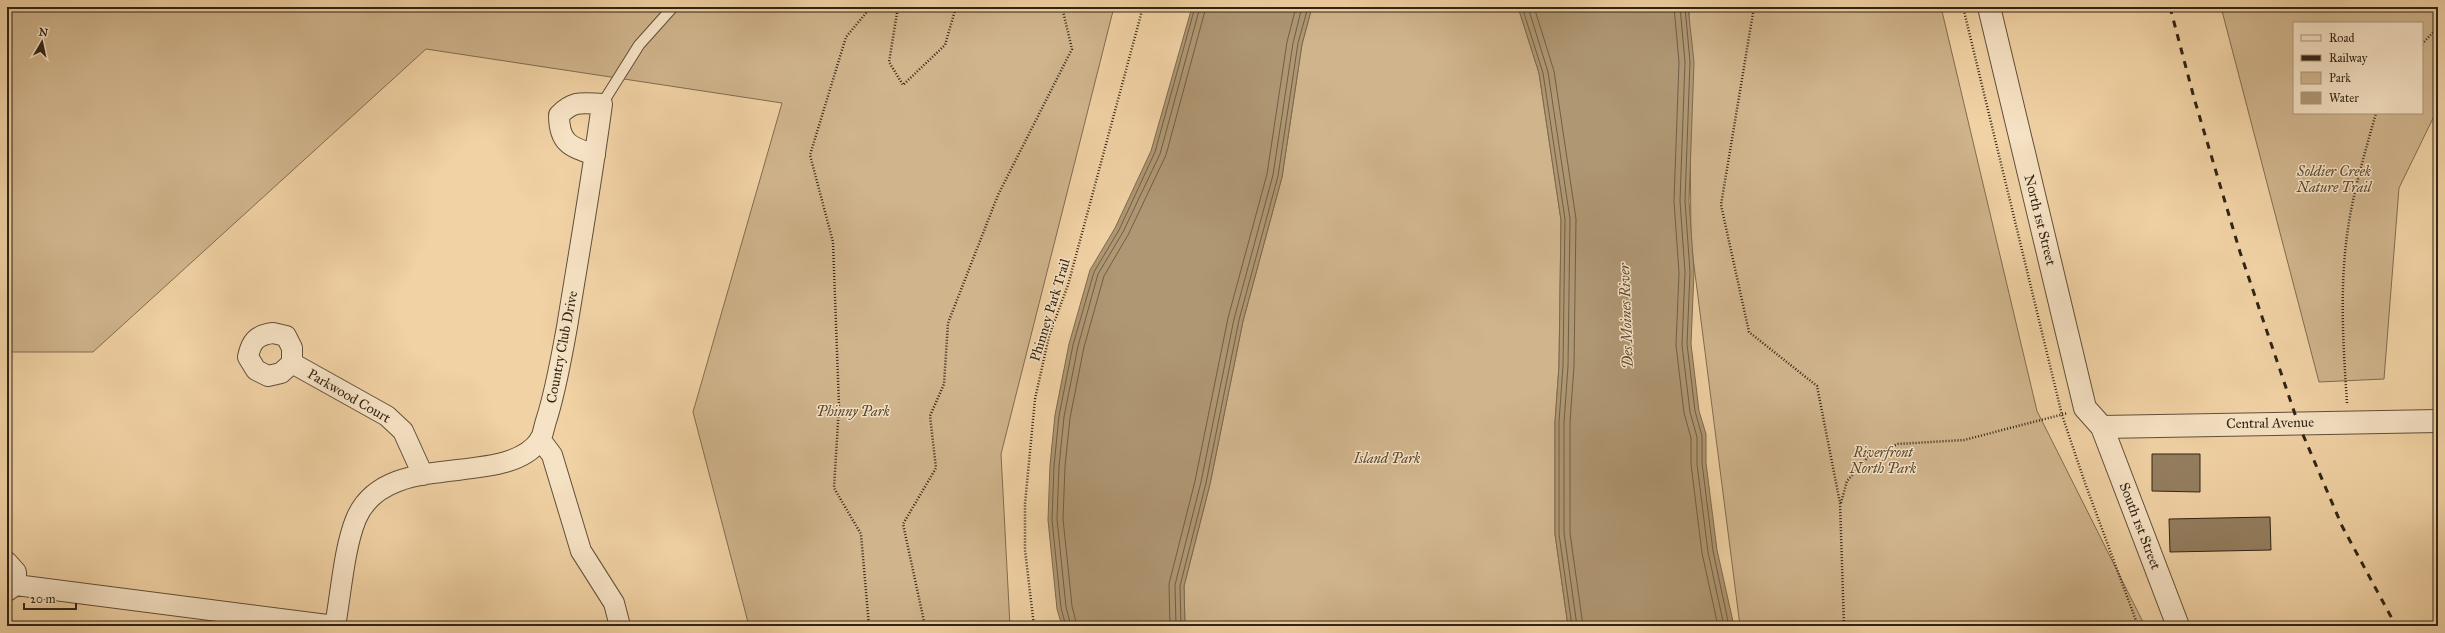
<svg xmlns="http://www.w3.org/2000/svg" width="2445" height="633" font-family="'IM FELL Great Primer',serif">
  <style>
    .green { fill: #d0b48c; stroke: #806c50; fill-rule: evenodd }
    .water { fill: #af9773; stroke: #7c694d }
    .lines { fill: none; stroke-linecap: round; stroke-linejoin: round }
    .shore { stroke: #705e44; stroke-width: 1 }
    .building { fill: #947e5f; stroke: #302415 }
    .service-casing { stroke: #605039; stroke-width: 12 }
    .minor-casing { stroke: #605039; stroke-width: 22 }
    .tertiary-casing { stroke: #605039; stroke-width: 24 }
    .path { stroke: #302415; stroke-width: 2.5; stroke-dasharray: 1 2; stroke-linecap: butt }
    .service { stroke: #f6e2c4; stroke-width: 10 }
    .minor { stroke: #f6e2c4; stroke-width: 20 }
    .tertiary { stroke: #f6e2c4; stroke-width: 22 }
    .rail { stroke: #302415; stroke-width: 3; stroke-dasharray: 7 7; stroke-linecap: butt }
    .labels { text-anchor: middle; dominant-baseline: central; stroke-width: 3; stroke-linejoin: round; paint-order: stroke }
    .park-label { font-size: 14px; font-style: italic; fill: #584833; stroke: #f6e2c4 }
    .street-label { font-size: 14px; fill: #302415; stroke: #f6e2c4 }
    .water-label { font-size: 15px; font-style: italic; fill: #5c4c36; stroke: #f6e2c4 }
  </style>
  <rect width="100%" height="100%" fill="#f1d2a4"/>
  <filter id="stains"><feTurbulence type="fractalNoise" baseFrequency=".005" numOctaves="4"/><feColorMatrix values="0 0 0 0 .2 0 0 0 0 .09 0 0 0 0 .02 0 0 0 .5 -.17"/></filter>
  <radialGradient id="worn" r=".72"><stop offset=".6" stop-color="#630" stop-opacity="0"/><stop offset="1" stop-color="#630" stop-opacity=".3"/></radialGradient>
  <path class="green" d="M 7,7 L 1114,7 L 1001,454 L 1010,626 L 749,626 L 693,412 L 782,103 L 426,49 L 93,352 L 7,352 Z
    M 1312,7 L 1518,7 L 1539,73 L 1561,220 L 1559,366 L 1555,422 L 1555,534 L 1568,626 L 1185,626 L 1184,586 L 1210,484 L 1243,321 L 1282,177 L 1302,44 Z
    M 1689,7 L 1941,7 L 2037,411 L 2145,626 L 1740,626 L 1691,242 Z
    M 2221,7 L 2438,7 L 2438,108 L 2399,188 L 2384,379 L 2319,382 ZM 2294,23 L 2422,23 L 2422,113 L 2294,113 Z"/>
  <path class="water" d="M 1192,7 L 1312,7 L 1302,44 L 1282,177 L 1243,321 L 1210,484 L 1184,586 L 1185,626 L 1062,626 L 1057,609 L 1048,520 L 1050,465 L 1055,415 L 1069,344 L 1090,270 L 1115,228 L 1151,151 Z
    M 1518,7 L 1688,7 L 1694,62 L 1689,201 L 1694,272 L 1691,344 L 1699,411 L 1706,434 L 1706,463 L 1717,550 L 1734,626 L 1568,626 L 1555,534 L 1555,422 L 1559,366 L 1561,220 L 1539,73 Z"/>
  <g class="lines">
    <path class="shore" d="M 1522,7 L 1543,73 L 1565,219 L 1563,366 L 1559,422 L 1559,534 L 1572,626
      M 1528,7 L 1548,72 L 1570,219 L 1568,366 L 1564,422 L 1564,533 L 1577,626
      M 1534,7 L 1554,71 L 1576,219 L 1574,366 L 1570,422 L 1570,533 L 1583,626
      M 1674,7 L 1679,62 L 1674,201 L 1679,273 L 1676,345 L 1684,413 L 1691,438 L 1691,464 L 1702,553 L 1718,626
      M 1680,7 L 1685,62 L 1680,201 L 1685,272 L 1682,345 L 1690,412 L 1697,437 L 1697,464 L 1708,552 L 1724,626
      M 1685,7 L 1690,62 L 1685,201 L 1690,272 L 1687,344 L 1695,411 L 1702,436 L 1702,463 L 1713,551 L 1729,626
      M 1066,626 L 1061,608 L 1052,520 L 1054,466 L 1059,416 L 1073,345 L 1094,272 L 1119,230 L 1155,152 L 1195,7
      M 1071,626 L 1066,607 L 1057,519 L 1059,466 L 1064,417 L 1078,346 L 1098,274 L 1123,232 L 1160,154 L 1200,7
      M 1077,626 L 1072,606 L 1063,519 L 1065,466 L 1070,418 L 1084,347 L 1104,276 L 1128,235 L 1166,155 L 1206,7
      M 1170,626 L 1169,584 L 1195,481 L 1228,318 L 1267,174 L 1287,42 L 1296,7
      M 1176,626 L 1175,585 L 1201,482 L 1234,319 L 1273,175 L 1293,43 L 1302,7
      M 1181,626 L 1180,586 L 1206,483 L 1239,320 L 1278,176 L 1298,43 L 1308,7"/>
  </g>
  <path class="building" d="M 2152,454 L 2200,454 L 2200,492 L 2152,491 Z
    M 2270,517 L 2271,550 L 2170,552 L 2169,519 Z"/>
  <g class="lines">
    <g class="service-casing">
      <path id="service" d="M 602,104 L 639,45 L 673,7"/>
    </g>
    <g class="minor-casing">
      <path id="minor" d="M 273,333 L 286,336 L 292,348 L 292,363 L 281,373 L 268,376 L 256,370 L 248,357 C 251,342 256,335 273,333 Z
        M 292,363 L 387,416 L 403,431 L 423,475
        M 540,439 L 552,455 L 581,551 L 614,603 L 620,626
        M 7,562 L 16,572 L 16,585
        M 7,591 L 16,585 L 335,626
        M 335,626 C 341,594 344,548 356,519 C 386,447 505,490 540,440 C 543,435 544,427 546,421 C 556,390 561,359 567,327 C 579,253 592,179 602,104 C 582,103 574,100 559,115 C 559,144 571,147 595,155"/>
    </g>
    <g class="tertiary-casing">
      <path id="tertiary" d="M 1989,7 L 2085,408 L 2102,427 L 2178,626
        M 2102,427 L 2438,421"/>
    </g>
    <path class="path" d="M 898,7 L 889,62 L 903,85 L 945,45 L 956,7
      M 1754,7 L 1721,205 L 1749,332 L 1817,386 L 1840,503 L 1844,626
      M 1963,7 L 2062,415 L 2085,483 L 2138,626
      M 2422,44 L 2438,27
      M 2347,403 C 2343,343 2339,282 2349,222 C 2355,185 2366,149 2376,113
      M 1841,503 L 1847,481 L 1868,457 L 1898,444 L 1964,440 L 2068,413
      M 869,626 L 861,534 L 834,488 L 839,406 L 833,242 L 810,155 L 846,37 L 871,7
      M 925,626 L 903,524 L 936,468 L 930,416 L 944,384 L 948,323 L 998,195 L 1072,49 L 1062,7
      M 1034,626 L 1025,550 L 1025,504 L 1035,399 L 1049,336 L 1068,285 L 1143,7"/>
    <use href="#service" class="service"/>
    <use href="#minor" class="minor"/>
    <use href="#tertiary" class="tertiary"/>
    <path class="rail" d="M 2170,7 L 2194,98 L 2240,252 L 2298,423 L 2342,526 L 2396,626"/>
  </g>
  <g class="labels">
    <g class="park-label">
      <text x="2334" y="171">Soldier Creek<tspan x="2334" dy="16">Nature Trail</tspan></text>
      <text x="853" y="411">Phinny Park</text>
      <text x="1883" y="452">Riverfront<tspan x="1883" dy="16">North Park</tspan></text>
      <text x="1387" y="458">Island Park</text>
    </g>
    <g class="street-label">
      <text transform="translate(2040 220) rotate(76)">North 1st Street</text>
      <text transform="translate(1050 310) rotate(-73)">Phinney Park Trail</text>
      <text transform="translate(562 347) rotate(-79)">Country Club Drive</text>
      <text transform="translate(349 396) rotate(30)">Parkwood Court</text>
      <text transform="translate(2270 423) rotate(-1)">Central Avenue</text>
      <text transform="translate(2140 526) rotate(69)">South 1st Street</text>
    </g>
    <g class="water-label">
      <text transform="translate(1626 316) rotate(-92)">Des Moines River</text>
    </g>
  </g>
  <rect width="2445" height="633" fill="none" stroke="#f1d2a4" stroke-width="24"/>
  <rect x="8" y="8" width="2429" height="617" fill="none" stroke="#302415" stroke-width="2"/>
  <rect x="12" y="12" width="2421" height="609" fill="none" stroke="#302415"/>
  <rect x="2293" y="22" width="130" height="92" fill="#f6e2c4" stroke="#a7967e"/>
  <rect x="2301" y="35" width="20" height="6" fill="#f6e2c4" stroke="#a7967e"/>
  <text x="2329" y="42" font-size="12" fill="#302415">Road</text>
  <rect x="2301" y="55" width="20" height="6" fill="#302415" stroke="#a7967e"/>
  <text x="2329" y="62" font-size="12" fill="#302415">Railway</text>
  <rect x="2301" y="72" width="20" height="12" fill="#d0b48c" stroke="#a7967e"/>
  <text x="2329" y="82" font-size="12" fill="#302415">Park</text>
  <rect x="2301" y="92" width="20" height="12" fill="#af9773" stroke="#a7967e"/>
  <text x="2329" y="102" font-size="12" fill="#302415">Water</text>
  <g transform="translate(42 42) rotate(9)" stroke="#f6e2c4" stroke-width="3" paint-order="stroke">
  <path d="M0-3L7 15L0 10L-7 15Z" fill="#302415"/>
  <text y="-6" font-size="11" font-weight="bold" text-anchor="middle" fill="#302415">N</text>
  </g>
  <path d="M24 603v6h52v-6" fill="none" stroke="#302415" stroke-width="2"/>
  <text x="30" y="603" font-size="12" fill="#302415" stroke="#f6e2c4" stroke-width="3" paint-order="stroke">20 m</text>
  <rect width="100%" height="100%" filter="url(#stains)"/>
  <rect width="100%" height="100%" fill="url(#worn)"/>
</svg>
